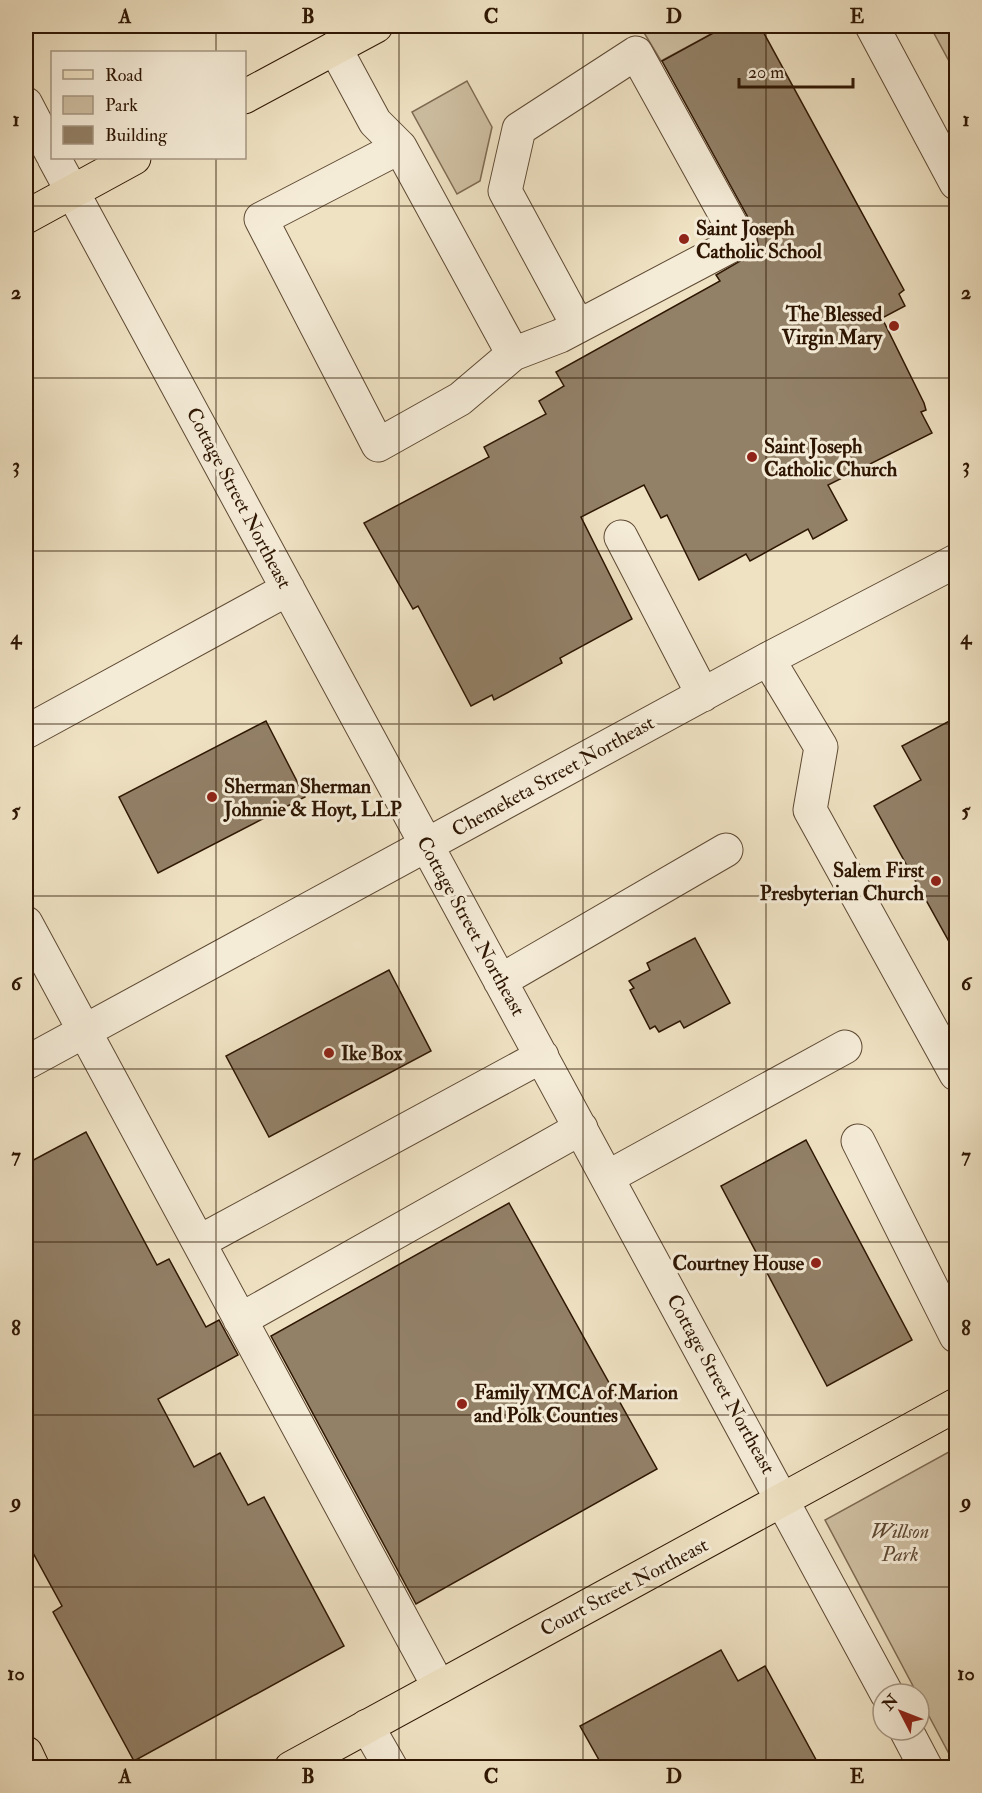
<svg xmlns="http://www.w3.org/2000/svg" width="982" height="1793" font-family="'IM FELL Double Pica',serif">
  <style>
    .green { fill: #cebfa2; stroke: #7e6a52; stroke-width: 1.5 }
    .building { fill: #928067; stroke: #2e1603; stroke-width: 1.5 }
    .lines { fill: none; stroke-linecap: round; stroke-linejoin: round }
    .minor-casing { stroke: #5e4933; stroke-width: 35 }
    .major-casing { stroke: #2e1603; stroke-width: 35 }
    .minor { stroke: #f5ecd8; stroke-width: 33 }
    .major { stroke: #efe2c3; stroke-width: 33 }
    .grid { fill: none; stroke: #2e1603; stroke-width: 1.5; stroke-opacity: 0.55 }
    .poi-dot { fill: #8f2418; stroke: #f5ecd8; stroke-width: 2 }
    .labels { text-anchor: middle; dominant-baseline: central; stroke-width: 6; stroke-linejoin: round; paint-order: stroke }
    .poi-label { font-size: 20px; font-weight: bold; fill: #2e1603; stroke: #f5ecd8; text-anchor: start }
    .street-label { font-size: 20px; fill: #2e1603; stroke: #f5ecd8 }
    .park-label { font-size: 20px; font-style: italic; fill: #5e4933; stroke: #f5ecd8 }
    .neatline { fill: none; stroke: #2e1603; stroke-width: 2 }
    .grid-label { font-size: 20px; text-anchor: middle; font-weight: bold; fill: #2e1603 }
  </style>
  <rect width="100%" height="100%" fill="#efe2c3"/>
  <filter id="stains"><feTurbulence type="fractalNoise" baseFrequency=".00333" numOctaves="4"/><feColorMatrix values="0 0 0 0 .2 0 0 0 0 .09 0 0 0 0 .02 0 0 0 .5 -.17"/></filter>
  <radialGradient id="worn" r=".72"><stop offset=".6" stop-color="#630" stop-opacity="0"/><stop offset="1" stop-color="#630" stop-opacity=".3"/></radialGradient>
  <path class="green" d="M 640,26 L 726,26 L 661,61 Z
    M 930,26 L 956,26 L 956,74 Z
    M 467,81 L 492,127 L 480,181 L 457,194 L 412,112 Z
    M 956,1448 L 956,1767 L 825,1520 Z"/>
  <path class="building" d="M 726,26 L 760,26 L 904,290 L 899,294 L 905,306 L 882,318 L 924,403 L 926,410 L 921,412 L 932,433 L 828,485 L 847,520 L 813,539 L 808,529 L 750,561 L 746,554 L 699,580 L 667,515 L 661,518 L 644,485 L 581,517 L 632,619 L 560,658 L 562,663 L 494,700 L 492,695 L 471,706 L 418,606 L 413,609 L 364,523 L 489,457 L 484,447 L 546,414 L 539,401 L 564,386 L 556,372 L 720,281 L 716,275 L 759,250 L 756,232 L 662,61 Z
    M 957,717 L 957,956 L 874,806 L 921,780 L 902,746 Z
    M 266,721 L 305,797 L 158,873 L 119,797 Z
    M 695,938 L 730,1003 L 684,1028 L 680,1021 L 659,1032 L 655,1026 L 650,1029 L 630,990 L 634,988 L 629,981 L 650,970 L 647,963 Z
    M 389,970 L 431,1051 L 269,1137 L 226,1056 Z
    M 86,1132 L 157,1265 L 169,1259 L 206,1327 L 219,1320 L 238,1355 L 158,1399 L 194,1467 L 220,1453 L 248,1505 L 264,1497 L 344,1646 L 134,1761 L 53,1612 L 62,1606 L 26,1540 L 26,1164 Z
    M 806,1140 L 912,1340 L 827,1386 L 721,1186 Z
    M 509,1203 L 657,1469 L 416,1604 L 271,1336 Z
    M 721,1650 L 738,1681 L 765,1666 L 820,1767 L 603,1767 L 580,1726 Z"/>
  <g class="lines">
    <g class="minor-casing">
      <path id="minor" d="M 872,26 L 956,183
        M 335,48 L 375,122 L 400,147 L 513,354 L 460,399 L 378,445 L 261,219 L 400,147
        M 26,104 L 52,154
        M 54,158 L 887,1694
        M 513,354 L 560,336 L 740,241 L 636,53 L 519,129 L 505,191 L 578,326
        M 621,537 L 703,695
        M 768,659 L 821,747 L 810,810 L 956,1074
        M 26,732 L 288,589
        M 26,923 L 439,1687
        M 500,981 L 726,850
        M 26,1063 L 768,659 L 956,561
        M 858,1141 L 956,1336
        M 608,1177 L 845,1047
        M 199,1242 L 542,1056
        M 240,1320 L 581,1128
        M 367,1726 L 391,1768
        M 906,1730 L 926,1768"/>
    </g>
    <g class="major-casing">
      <path id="major" d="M 244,97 L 376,26
        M 26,217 L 134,158
        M 26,1753 L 33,1768
        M 291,1768 L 956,1405"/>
    </g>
    <use href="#minor" class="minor"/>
    <use href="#major" class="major"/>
  </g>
  <path class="grid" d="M 216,26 L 216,52M 399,26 L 399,1768M 583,26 L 583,1768M 766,26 L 766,1768M 216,158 L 216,1768M 26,206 L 956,206M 26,378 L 956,378M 26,551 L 956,551M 26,724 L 956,724M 26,896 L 956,896M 26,1069 L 956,1069M 26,1242 L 956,1242M 26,1415 L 956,1415M 26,1587 L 956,1587"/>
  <g class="poi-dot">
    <circle cx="684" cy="239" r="6"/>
    <circle cx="894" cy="326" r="6"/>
    <circle cx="752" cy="457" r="6"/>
    <circle cx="212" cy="797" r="6"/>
    <circle cx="936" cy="881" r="6"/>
    <circle cx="329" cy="1053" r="6"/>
    <circle cx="816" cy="1263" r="6"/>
    <circle cx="462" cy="1404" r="6"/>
  </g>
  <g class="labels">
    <g class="poi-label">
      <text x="696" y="228">Saint Joseph<tspan x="696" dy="23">Catholic School</tspan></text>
      <text x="882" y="314" text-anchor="end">The Blessed<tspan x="882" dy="23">Virgin Mary</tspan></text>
      <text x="764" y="446">Saint Joseph<tspan x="764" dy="23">Catholic Church</tspan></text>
      <text x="224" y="786">Sherman Sherman<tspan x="224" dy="23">Johnnie &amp; Hoyt, LLP</tspan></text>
      <text x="924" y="870" text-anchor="end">Salem First<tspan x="924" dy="23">Presbyterian Church</tspan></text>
      <text x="341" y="1053">Ike Box</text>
      <text x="804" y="1263" text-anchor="end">Courtney House</text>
      <text x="474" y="1392">Family YMCA of Marion<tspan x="474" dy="23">and Polk Counties</tspan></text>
    </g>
    <g class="street-label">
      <text transform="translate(239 498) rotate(62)">Cottage Street Northeast</text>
      <text transform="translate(553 776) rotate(-29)">Chemeketa Street Northeast</text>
      <text transform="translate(471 926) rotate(61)">Cottage Street Northeast</text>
      <text transform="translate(721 1384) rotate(61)">Cottage Street Northeast</text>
      <text transform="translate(624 1587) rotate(-28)">Court Street Northeast</text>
    </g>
    <g class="park-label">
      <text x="900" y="1531">Willson<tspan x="900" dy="23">Park</tspan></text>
    </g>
  </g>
  <rect width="982" height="1793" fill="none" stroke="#efe2c3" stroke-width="66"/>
  <rect x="51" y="51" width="195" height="108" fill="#f5ecd8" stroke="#a59683" stroke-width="1.5"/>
  <rect x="63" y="70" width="30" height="9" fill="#efe2c3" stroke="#a59683" stroke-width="1.5"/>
  <text x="105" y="81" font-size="18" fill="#2e1603">Road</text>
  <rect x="63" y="96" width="30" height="18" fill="#cebfa2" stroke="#a59683" stroke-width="1.5"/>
  <text x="105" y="111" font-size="18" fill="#2e1603">Park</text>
  <rect x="63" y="126" width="30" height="18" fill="#928067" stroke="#a59683" stroke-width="1.5"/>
  <text x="105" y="141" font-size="18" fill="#2e1603">Building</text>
  <g transform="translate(901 1712) rotate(312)"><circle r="28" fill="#f5ecd8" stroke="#a59683" stroke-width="1.5"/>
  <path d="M0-4.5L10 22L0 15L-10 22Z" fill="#8f2418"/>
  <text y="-9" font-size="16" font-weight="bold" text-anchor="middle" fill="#2e1603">N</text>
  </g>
  <path d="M739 78v9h114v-9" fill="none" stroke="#2e1603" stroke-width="3"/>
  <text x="748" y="78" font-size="18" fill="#2e1603" stroke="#f5ecd8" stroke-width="4.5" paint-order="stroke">20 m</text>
  <rect x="33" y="33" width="916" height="1727" class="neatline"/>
  <g class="grid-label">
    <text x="125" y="23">A</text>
    <text x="308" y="23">B</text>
    <text x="491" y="23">C</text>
    <text x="674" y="23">D</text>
    <text x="857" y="23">E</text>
    <text x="16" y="126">1</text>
    <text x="966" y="126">1</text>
    <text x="16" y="299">2</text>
    <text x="966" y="299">2</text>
    <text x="16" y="472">3</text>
    <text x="966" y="472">3</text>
    <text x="16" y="644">4</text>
    <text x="966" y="644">4</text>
    <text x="16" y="817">5</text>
    <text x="966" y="817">5</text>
    <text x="16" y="990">6</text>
    <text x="966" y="990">6</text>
    <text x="16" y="1162">7</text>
    <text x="966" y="1162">7</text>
    <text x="16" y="1335">8</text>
    <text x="966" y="1335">8</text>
    <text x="16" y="1508">9</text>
    <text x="966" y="1508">9</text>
    <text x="16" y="1680">10</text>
    <text x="966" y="1680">10</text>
    <text x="125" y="1783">A</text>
    <text x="308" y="1783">B</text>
    <text x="491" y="1783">C</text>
    <text x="674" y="1783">D</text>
    <text x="857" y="1783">E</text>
  </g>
  <rect width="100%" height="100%" filter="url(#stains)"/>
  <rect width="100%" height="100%" fill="url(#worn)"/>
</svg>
